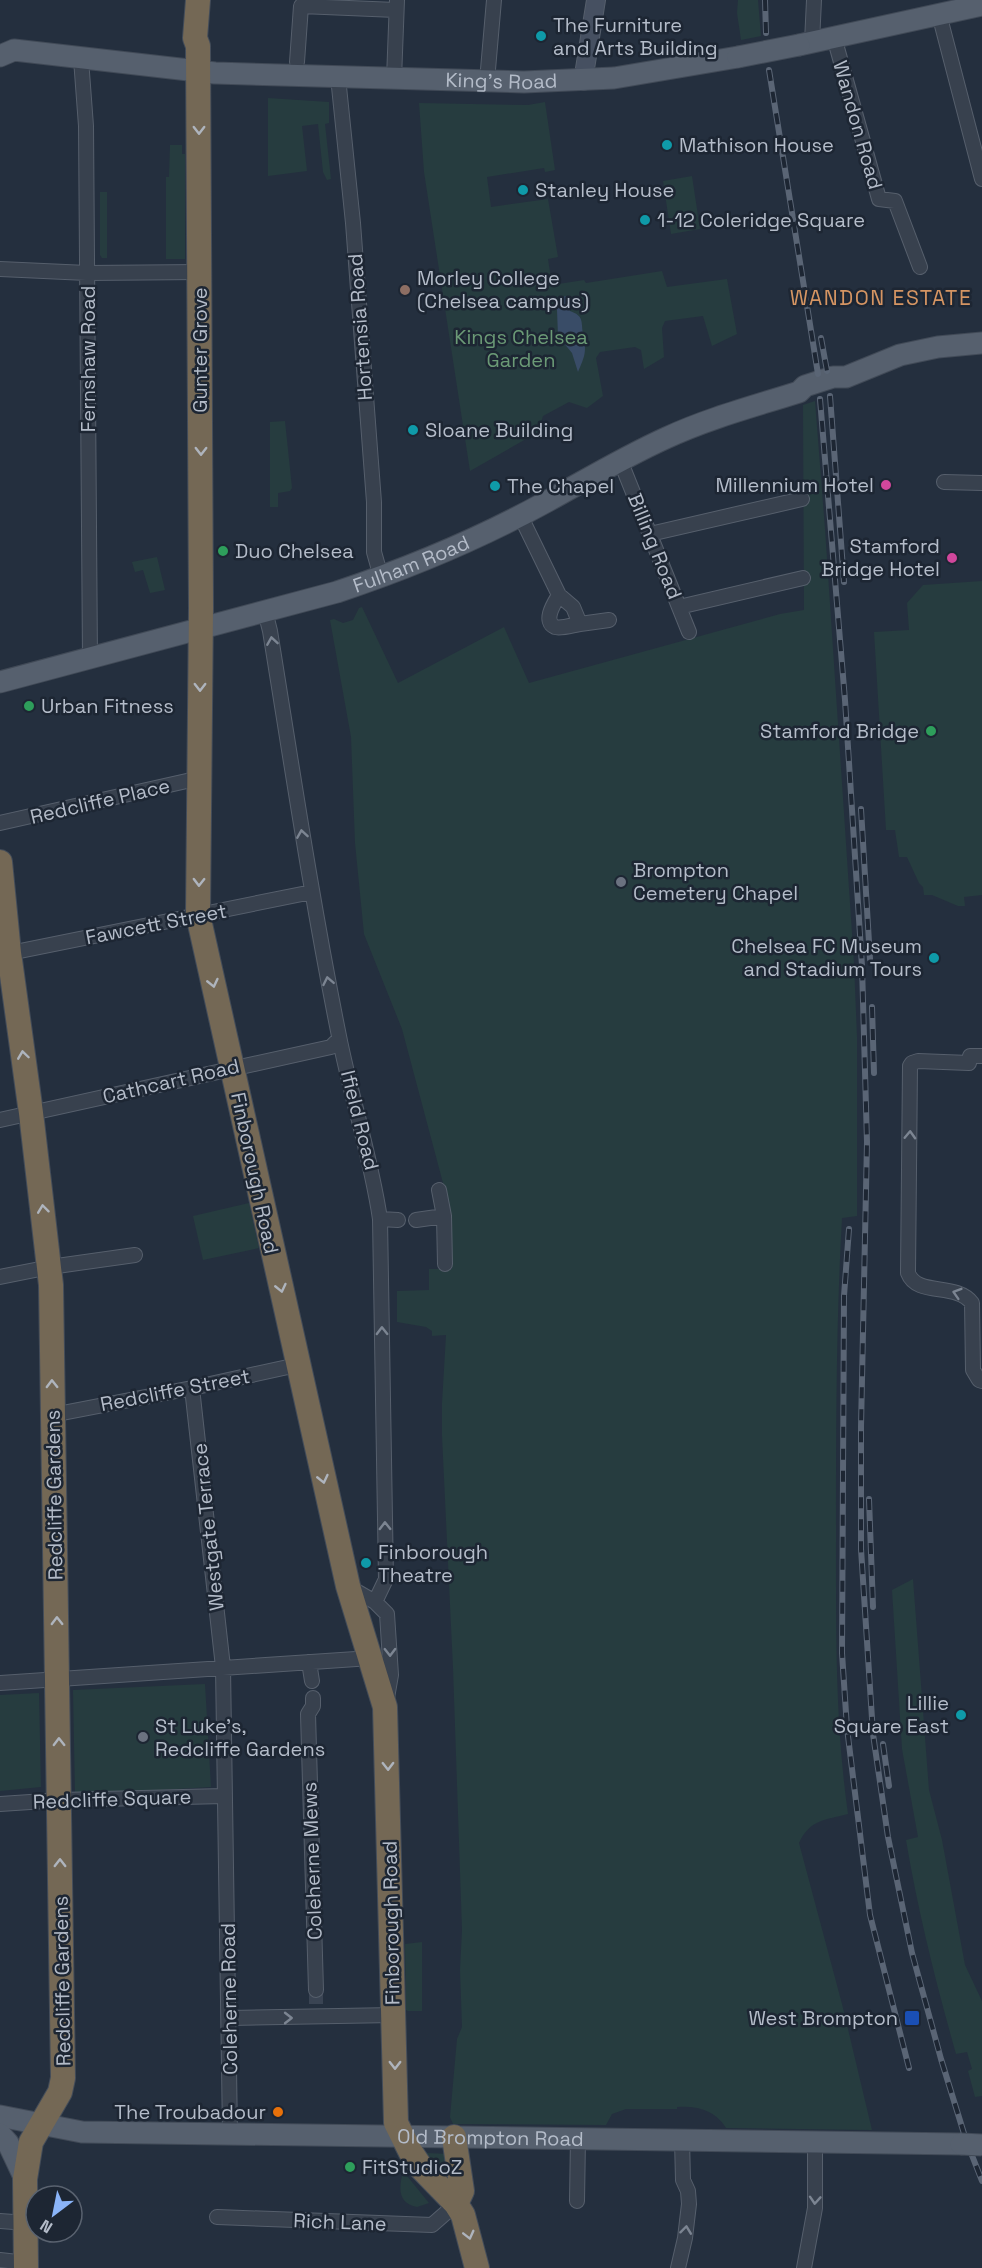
<svg xmlns="http://www.w3.org/2000/svg" width="982" height="2268" font-family="'Space Grotesk',sans-serif">
  <style>
    .green { fill: #263c3f }
    .water { fill: #394c67 }
    .lines { fill: none; stroke-linecap: round; stroke-linejoin: round }
    .street-tunnel { stroke: #3a4453; stroke-width: 14; stroke-dasharray: 14 7; stroke-linecap: butt }
    .street-casing { stroke: #565f6c; stroke-width: 16 }
    .secondary-casing { stroke: #565f6c; stroke-width: 20 }
    .primary-casing { stroke: #414a57; stroke-width: 23 }
    .highway-casing { stroke: #434c59; stroke-width: 26 }
    .street { stroke: #38414e; stroke-width: 14 }
    .secondary { stroke: #465061; stroke-width: 18 }
    .primary { stroke: #56606e; stroke-width: 21 }
    .highway { stroke: #746855; stroke-width: 24 }
    .rail-casing { stroke: #5a6575; stroke-width: 6 }
    .rail { stroke: #1d2633; stroke-width: 4; stroke-dasharray: 11; stroke-linecap: butt }
    .primary-bridge-casing { stroke: #414a57; stroke-width: 23; stroke-linecap: butt }
    .primary-bridge { stroke: #56606e; stroke-width: 21 }
    .oneway { stroke: #aeb4bd }
    .oneway2 { stroke: #7c8592 }
    .culture-dot { fill: #0f9aa8; stroke: #1d2633; stroke-width: 2 }
    .education-dot { fill: #8d6e63; stroke: #1d2633; stroke-width: 2 }
    .hotel-dot { fill: #d1479c; stroke: #1d2633; stroke-width: 2 }
    .leisure-dot { fill: #2e9e5b; stroke: #1d2633; stroke-width: 2 }
    .worship-dot { fill: #6b7280; stroke: #1d2633; stroke-width: 2 }
    .transit-dot { fill: #1a4fb4; stroke: #1d2633; stroke-width: 2 }
    .food-dot { fill: #e8710a; stroke: #1d2633; stroke-width: 2 }
    .labels { text-anchor: middle; dominant-baseline: central; stroke-width: 5; stroke-linejoin: round; paint-order: stroke }
    .poi-label { font-size: 20px; fill: #b4bcc9; stroke: #1d2633; text-anchor: start }
    .street-label { font-size: 20px; fill: #b4bcc9; stroke: #1d2633 }
    .park-label { font-size: 20px; fill: #6b9a76; stroke: #1d2633 }
    .neighbourhood-label { font-size: 21px; letter-spacing: 1.5px; fill: #d59563; stroke: #1d2633 }
  </style>
  <rect width="100%" height="100%" fill="#242f3e"/>
  <path class="green" d="M 738,0 L 758,0 L 761,36 L 741,40 L 737,13 Z
    M 268,98 L 329,102 L 329,123 L 325,124 L 331,179 L 327,180 L 323,172 L 318,124 L 302,126 L 307,171 L 268,176 Z
    M 545,102 L 555,170 L 545,172 L 544,168 L 487,177 L 491,207 L 548,199 L 558,257 L 548,259 L 552,285 L 584,280 L 586,283 L 662,271 L 667,287 L 727,279 L 737,334 L 712,346 L 703,316 L 665,321 L 662,328 L 664,357 L 644,369 L 641,350 L 635,347 L 600,352 L 596,358 L 603,396 L 587,408 L 569,402 L 543,416 L 539,429 L 540,431 L 470,471 L 424,172 L 419,103 L 528,105 Z
    M 170,145 L 182,145 L 182,154 L 185,154 L 185,259 L 166,259 L 166,177 L 169,177 Z
    M 692,176 L 700,229 L 671,234 L 663,181 Z
    M 100,192 L 107,192 L 107,258 L 102,258 L 100,255 Z
    M 815,401 L 825,529 L 854,963 L 857,1037 L 857,1216 L 842,1218 C 836,1324 836,1431 836,1537 C 836,1630 835,1722 848,1814 C 826,1820 810,1819 799,1843 L 842,2004 L 872,2130 L 726,2128 C 715,2110 697,2106 677,2107 L 677,2109 L 626,2109 L 612,2114 L 606,2125 L 453,2124 L 450,2117 L 457,2039 L 462,2027 L 460,1970 L 462,1930 L 453,1668 L 442,1436 L 442,1403 L 446,1335 L 432,1336 L 432,1331 L 426,1327 L 397,1322 L 397,1291 L 429,1290 L 429,1269 L 452,1269 L 451,1213 L 402,1029 L 364,934 L 355,843 L 351,737 L 330,620 L 334,619 L 343,623 L 353,620 L 359,608 L 362,607 L 398,683 L 504,627 L 529,683 L 780,614 L 804,610 L 803,405 Z
    M 285,421 L 292,488 L 290,491 L 278,493 L 278,507 L 270,507 L 270,422 Z
    M 157,557 L 165,590 L 150,593 L 143,570 L 135,572 L 132,562 Z
    M 982,581 L 982,895 L 964,897 L 965,906 L 958,906 L 932,895 L 924,895 L 923,887 L 919,883 L 907,857 L 899,857 L 895,830 L 886,830 L 874,632 L 909,630 L 907,603 L 923,585 Z
    M 249,1203 L 259,1248 L 203,1260 L 193,1216 Z
    M 913,1579 L 929,1790 L 942,1840 L 965,1965 L 982,2001 L 982,2096 L 975,2097 L 968,2071 L 972,2069 L 967,2052 L 956,2054 C 936,1983 918,1912 906,1840 L 918,1837 L 902,1749 L 892,1590 Z
    M 205,1684 L 211,1787 L 75,1795 L 73,1690 Z
    M 39,1693 L 41,1787 L 0,1791 L 0,1695 Z
    M 422,1942 L 422,2011 L 408,2011 L 406,2010 L 405,1944 Z
    M 426,2153 L 449,2154 L 454,2182 Z
    M 403,2171 L 429,2203 L 417,2207 C 397,2203 399,2188 403,2171 Z"/>
  <path class="water" d="M 568,296 L 570,311 C 584,316 581,321 583,334 C 587,351 585,356 578,372 L 572,353 L 558,336 L 557,310 L 552,298 Z"/>
  <g class="lines">
    <path class="street-tunnel" d="M 316,1990 L 316,2006"/>
    <g class="street-casing">
      <path id="street" d="M 939,14 L 982,179
        M 834,37 L 879,199 L 895,201 L 920,267
        M 812,42 L 814,0
        M 81,59 L 86,126 L 90,660
        M 297,62 L 301,6 L 396,10
        M 338,77 L 353,223 L 374,502 L 374,552 L 381,577
        M 394,79 L 397,0
        M 487,81 L 494,0
        M 0,269 L 87,273 L 200,272
        M 620,460 L 689,632
        M 944,482 L 982,483
        M 520,515 L 559,595 L 573,607 L 580,624 L 609,620
        M 650,534 L 802,499
        M 559,595 C 555,602 542,621 555,627 C 561,629 573,625 580,624
        M 679,607 L 803,578
        M 265,611 L 270,631 C 292,767 312,902 339,1036 C 351,1097 371,1157 380,1219 L 386,1579 L 375,1602
        M 0,823 L 200,778
        M 5,954 L 312,892
        M 982,1056 L 970,1056 L 969,1063 L 918,1061 L 912,1063 L 910,1066 L 908,1273 C 917,1297 956,1282 972,1303 L 973,1370 L 979,1380 L 982,1381
        M 0,1120 L 331,1047 L 339,1039
        M 439,1190 L 444,1216
        M 380,1219 L 398,1220
        M 416,1220 L 444,1216 L 445,1264
        M 0,1277 L 50,1267 L 135,1255
        M 192,1388 L 223,1667 L 230,2134
        M 52,1415 L 192,1388 L 297,1365
        M 349,1587 L 375,1602 L 387,1614 L 391,1675 L 387,1698
        M 309,1662 L 312,1681
        M 0,1683 L 371,1658
        M 313,1698 L 313,1706 L 308,1714 L 316,1990
        M 0,1804 L 60,1800 L 224,1796
        M 230,2018 L 394,2015
        M 577,2201 L 578,2138
        M 217,2217 L 432,2225 L 456,2204
        M 0,2221 L 27,2223
        M 0,2260 L 26,2263
        M 678,2268 L 685,2238 L 689,2204 L 688,2191 L 683,2180 L 682,2140
        M 804,2268 L 815,2208 L 815,2142"/>
    </g>
    <g class="secondary-casing">
      <path id="secondary" d="M 583,81 L 596,0"/>
    </g>
    <g class="primary-casing">
      <g id="primary">
        <path d="M 799,45 L 982,5"/>
        <path id="s1" d="M 0,56 L 14,50 L 215,73 L 524,82 L 614,78 L 738,57"/>
        <path id="s2" d="M 0,682 L 337,592 C 409,568 479,539 546,502 C 586,480 624,457 666,438 C 709,418 755,406 799,392 L 805,386 L 833,377 L 846,377 L 900,355 L 938,347 L 982,343"/>
        <path id="s3" d="M 0,2116 L 82,2132 L 961,2144"/>
        <path d="M 0,2134 L 8,2143 L 25,2179"/>
      </g>
    </g>
    <g class="highway-casing">
      <path id="highway" d="M 198,0 L 195,38 L 198,46 L 201,608 L 198,915 L 348,1586 L 385,1707 L 396,2123 L 410,2151 L 422,2169 L 456,2204 L 463,2215 L 477,2268
        M 0,862 L 9,953 L 31,1113 L 51,1285 L 63,2078 L 60,2092 L 31,2142 L 25,2179 L 26,2268
        M 454,2137 L 462,2191 L 456,2204"/>
    </g>
    <use href="#street" class="street"/>
    <use href="#secondary" class="secondary"/>
    <use href="#primary" class="primary"/>
    <use href="#highway" class="highway"/>
    <g class="rail-casing">
      <path id="rail" d="M 765,0 L 766,33
        M 769,70 L 818,374
        M 821,338 L 827,371
        M 830,396 L 844,582
        M 820,399 L 845,700 L 862,966 L 867,1142 L 861,1427 L 861,1549 L 873,1734 L 888,1837 L 912,1953 L 941,2059 L 966,2140 L 982,2181
        M 861,809 L 870,959
        M 872,1007 L 874,1073
        M 849,1229 L 844,1296 L 842,1653 L 847,1728 L 870,1915 L 909,2068
        M 869,1499 L 873,1607
        M 883,1744 L 889,1786"/>
    </g>
    <use href="#rail" class="rail"/>
    <g class="primary-bridge-casing">
      <path id="primary-bridge" d="M 738,57 L 799,45
        M 961,2144 L 982,2145"/>
    </g>
    <use href="#primary-bridge" class="primary-bridge"/>
  </g>
  <defs><path id="oneway-chevron" d="M-2-3.5L2.5 0L-2 3.5" fill="none" stroke-width="1.6" stroke-linecap="round" stroke-linejoin="round" transform="scale(1.5)"/></defs>
  <g class="oneway">
    <use href="#oneway-chevron" transform="translate(199 130) rotate(90)"/>
    <use href="#oneway-chevron" transform="translate(201 451) rotate(90)"/>
    <use href="#oneway-chevron" transform="translate(200 687) rotate(90)"/>
    <use href="#oneway-chevron" transform="translate(199 882) rotate(91)"/>
    <use href="#oneway-chevron" transform="translate(213 983) rotate(77)"/>
    <use href="#oneway-chevron" transform="translate(23 1055) rotate(-98)"/>
    <use href="#oneway-chevron" transform="translate(43 1209) rotate(-97)"/>
    <use href="#oneway-chevron" transform="translate(281 1288) rotate(77)"/>
    <use href="#oneway-chevron" transform="translate(52 1384) rotate(-91)"/>
    <use href="#oneway-chevron" transform="translate(323 1479) rotate(77)"/>
    <use href="#oneway-chevron" transform="translate(57 1621) rotate(-91)"/>
    <use href="#oneway-chevron" transform="translate(59 1742) rotate(-91)"/>
    <use href="#oneway-chevron" transform="translate(388 1766) rotate(89)"/>
    <use href="#oneway-chevron" transform="translate(60 1863) rotate(-90)"/>
    <use href="#oneway-chevron" transform="translate(395 2065) rotate(90)"/>
    <use href="#oneway-chevron" transform="translate(469 2235) rotate(76)"/>
  </g>
  <g class="oneway2">
    <use href="#oneway-chevron" transform="translate(272 641) rotate(-99)"/>
    <use href="#oneway-chevron" transform="translate(302 834) rotate(-99)"/>
    <use href="#oneway-chevron" transform="translate(328 981) rotate(-101)"/>
    <use href="#oneway-chevron" transform="translate(910 1135) rotate(-88)"/>
    <use href="#oneway-chevron" transform="translate(957 1293) rotate(-163)"/>
    <use href="#oneway-chevron" transform="translate(382 1331) rotate(-91)"/>
    <use href="#oneway-chevron" transform="translate(385 1526) rotate(-91)"/>
    <use href="#oneway-chevron" transform="translate(390 1652) rotate(89)"/>
    <use href="#oneway-chevron" transform="translate(288 2018)"/>
    <use href="#oneway-chevron" transform="translate(815 2200) rotate(94)"/>
    <use href="#oneway-chevron" transform="translate(686 2230) rotate(-83)"/>
  </g>
  <g class="culture-dot">
    <circle cx="541" cy="36" r="6"/>
    <circle cx="667" cy="145" r="6"/>
    <circle cx="523" cy="190" r="6"/>
    <circle cx="645" cy="220" r="6"/>
    <circle cx="413" cy="430" r="6"/>
    <circle cx="495" cy="486" r="6"/>
    <circle cx="934" cy="958" r="6"/>
    <circle cx="366" cy="1563" r="6"/>
    <circle cx="961" cy="1715" r="6"/>
  </g>
  <circle class="education-dot" cx="405" cy="290" r="6"/>
  <g class="hotel-dot">
    <circle cx="886" cy="485" r="6"/>
    <circle cx="952" cy="558" r="6"/>
  </g>
  <g class="leisure-dot">
    <circle cx="223" cy="551" r="6"/>
    <circle cx="29" cy="706" r="6"/>
    <circle cx="931" cy="731" r="6"/>
    <circle cx="350" cy="2167" r="6"/>
  </g>
  <g class="worship-dot">
    <circle cx="621" cy="882" r="6"/>
    <circle cx="143" cy="1737" r="6"/>
  </g>
  <rect class="transit-dot" x="904" y="2010" width="16" height="16" rx="3"/>
  <circle class="food-dot" cx="278" cy="2112" r="6"/>
  <g class="labels">
    <g class="poi-label">
      <text x="553" y="25">The Furniture<tspan x="553" dy="23">and Arts Building</tspan></text>
      <text x="679" y="145">Mathison House</text>
      <text x="535" y="190">Stanley House</text>
      <text x="657" y="220">1-12 Coleridge Square</text>
      <text x="417" y="278">Morley College<tspan x="417" dy="23">(Chelsea campus)</tspan></text>
      <text x="425" y="430">Sloane Building</text>
      <text x="874" y="485" text-anchor="end">Millennium Hotel</text>
      <text x="507" y="486">The Chapel</text>
      <text x="940" y="546" text-anchor="end">Stamford<tspan x="940" dy="23">Bridge Hotel</tspan></text>
      <text x="235" y="551">Duo Chelsea</text>
      <text x="41" y="706">Urban Fitness</text>
      <text x="919" y="731" text-anchor="end">Stamford Bridge</text>
      <text x="633" y="870">Brompton<tspan x="633" dy="23">Cemetery Chapel</tspan></text>
      <text x="922" y="946" text-anchor="end">Chelsea FC Museum<tspan x="922" dy="23">and Stadium Tours</tspan></text>
      <text x="378" y="1552">Finborough<tspan x="378" dy="23">Theatre</tspan></text>
      <text x="949" y="1703" text-anchor="end">Lillie<tspan x="949" dy="23">Square East</tspan></text>
      <text x="155" y="1726">St Luke's,<tspan x="155" dy="23">Redcliffe Gardens</tspan></text>
      <text x="898" y="2018" text-anchor="end">West Brompton</text>
      <text x="266" y="2112" text-anchor="end">The Troubadour</text>
      <text x="362" y="2167">FitStudioZ</text>
    </g>
    <g class="street-label">
      <text stroke="none"><textPath href="#s1" startOffset="504">King's Road</textPath></text>
      <text transform="translate(858 125) rotate(74)">Wandon Road</text>
      <text transform="translate(360 327) rotate(-94)">Hortensia Road</text>
      <text transform="translate(200 350) rotate(-90)">Gunter Grove</text>
      <text transform="translate(88 359) rotate(-90)">Fernshaw Road</text>
      <text transform="translate(655 546) rotate(68)">Billing Road</text>
      <text stroke="none"><textPath href="#s2" startOffset="428">Fulham Road</textPath></text>
      <text transform="translate(100 801) rotate(-13)">Redcliffe Place</text>
      <text transform="translate(156 924) rotate(-11)">Fawcett Street</text>
      <text transform="translate(171 1081) rotate(-13)">Cathcart Road</text>
      <text transform="translate(360 1120) rotate(76)">Ifield Road</text>
      <text transform="translate(255 1173) rotate(78)">Finborough Road</text>
      <text transform="translate(175 1390) rotate(-11)">Redcliffe Street</text>
      <text transform="translate(54 1495) rotate(-91)">Redcliffe Gardens</text>
      <text transform="translate(208 1527) rotate(-96)">Westgate Terrace</text>
      <text transform="translate(112 1799) rotate(-2)">Redcliffe Square</text>
      <text transform="translate(312 1861) rotate(-92)">Coleherne Mews</text>
      <text transform="translate(391 1923) rotate(-91)">Finborough Road</text>
      <text transform="translate(62 1981) rotate(-91)">Redcliffe Gardens</text>
      <text transform="translate(229 1999) rotate(-91)">Coleherne Road</text>
      <text stroke="none"><textPath href="#s3" startOffset="492">Old Brompton Road</textPath></text>
      <text transform="translate(340 2222) rotate(2)">Rich Lane</text>
    </g>
    <g class="park-label">
      <text x="521" y="337">Kings Chelsea<tspan x="521" dy="23">Garden</tspan></text>
    </g>
    <g class="neighbourhood-label">
      <text x="881" y="297">WANDON ESTATE</text>
    </g>
  </g>
  <g transform="translate(54 2214) rotate(212)"><circle r="28" fill="#1d2633" stroke="#59626f" stroke-width="1.5"/>
  <path d="M0-4.5L10 22L0 15L-10 22Z" fill="#8ab4f8"/>
  <text y="-9" font-size="16" font-weight="bold" text-anchor="middle" fill="#b4bcc9">N</text>
  </g>
</svg>
